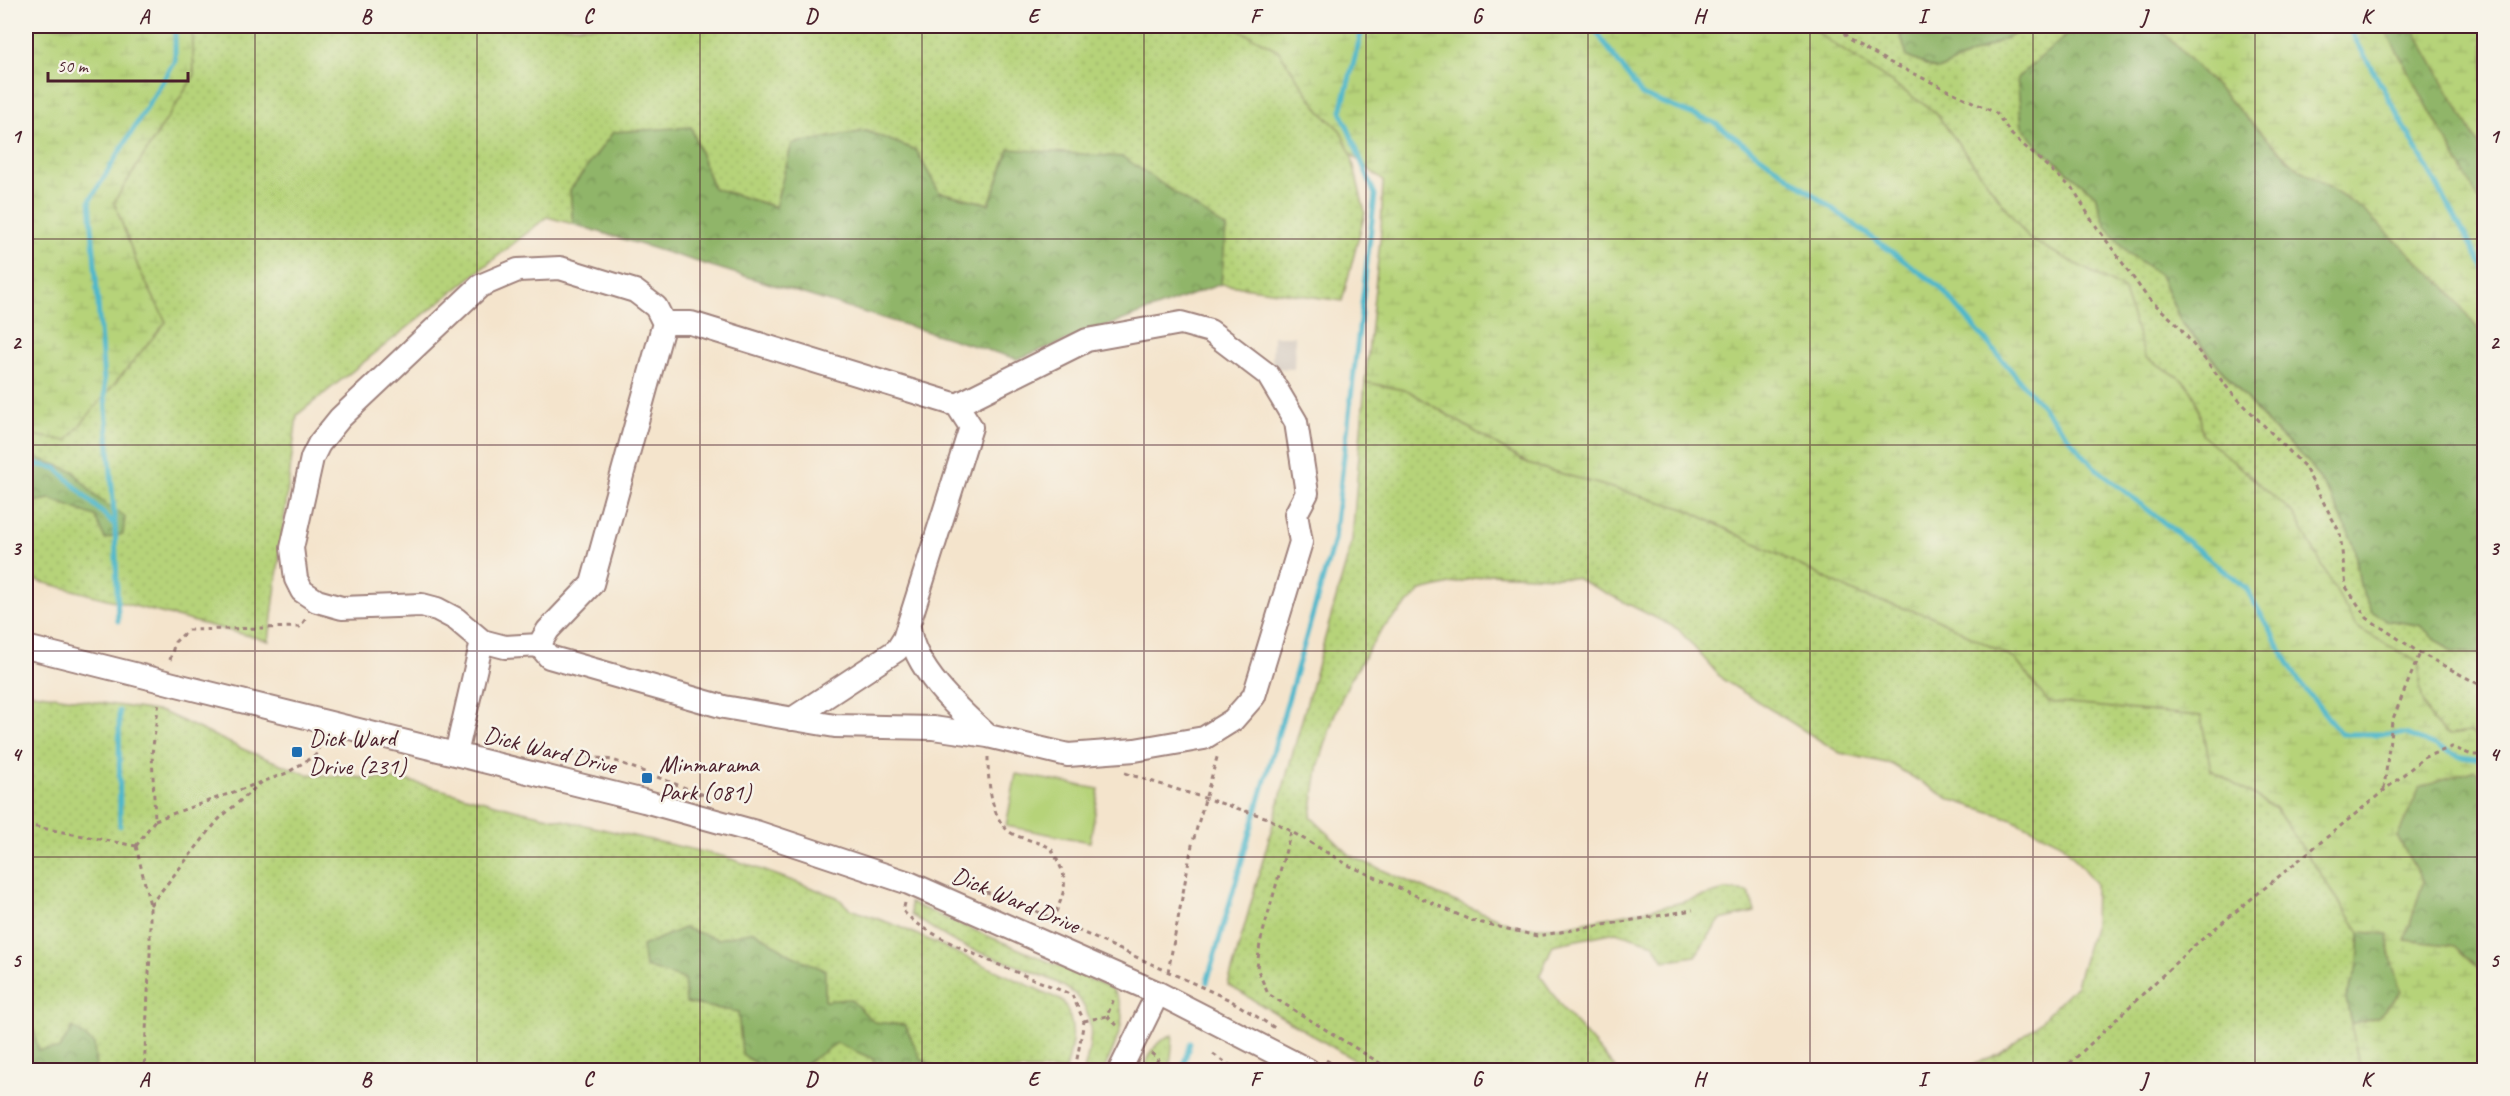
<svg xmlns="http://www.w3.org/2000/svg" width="2510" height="1096" font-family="Caveat,sans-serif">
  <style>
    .industrial { fill: #cec2b9 }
    .grass { fill: url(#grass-dots); stroke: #807952; stroke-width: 1.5 }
    .forest { fill: url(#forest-crowns); stroke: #6d6a4a; stroke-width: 1.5 }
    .wetland { fill: url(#wetland-marsh); stroke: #807952; stroke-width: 1.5 }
    .garden { fill: #b6d379; stroke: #807952; stroke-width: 1.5 }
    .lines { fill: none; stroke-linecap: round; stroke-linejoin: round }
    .stream { stroke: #4eb7cb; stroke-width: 5 }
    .minor-casing { stroke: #9f827c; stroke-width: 26 }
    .path { stroke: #9f827c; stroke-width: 3; stroke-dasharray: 4.5 4.5; stroke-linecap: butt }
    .minor { stroke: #fff; stroke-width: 22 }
    .minor-bridge-casing { stroke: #9f827c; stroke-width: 26; stroke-linecap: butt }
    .minor-bridge { stroke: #fff; stroke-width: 22 }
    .grid { fill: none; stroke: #4a1f2b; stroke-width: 1.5; stroke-opacity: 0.55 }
    .poi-dot { fill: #1f6fb2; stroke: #f7f3e8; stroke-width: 2 }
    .labels { text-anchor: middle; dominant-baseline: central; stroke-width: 5; stroke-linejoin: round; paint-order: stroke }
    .poi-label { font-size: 24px; fill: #4a1f2b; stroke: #f7f3e8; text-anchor: start }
    .street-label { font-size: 24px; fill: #4a1f2b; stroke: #f7f3e8 }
    .neatline { fill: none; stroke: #4a1f2b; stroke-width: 2 }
    .grid-label { font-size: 20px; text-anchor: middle; font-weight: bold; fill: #4a1f2b }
  </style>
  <defs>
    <pattern id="grass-dots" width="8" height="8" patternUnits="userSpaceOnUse" patternTransform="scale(1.5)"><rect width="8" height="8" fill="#b6d379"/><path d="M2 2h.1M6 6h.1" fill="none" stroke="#9eb569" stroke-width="1.8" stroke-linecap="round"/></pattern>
    <pattern id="forest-crowns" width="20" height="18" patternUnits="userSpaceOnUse" patternTransform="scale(1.5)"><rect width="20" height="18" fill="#90b569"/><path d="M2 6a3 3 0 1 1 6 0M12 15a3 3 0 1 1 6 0" fill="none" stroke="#789357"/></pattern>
    <pattern id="wetland-marsh" width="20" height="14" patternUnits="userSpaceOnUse" patternTransform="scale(1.5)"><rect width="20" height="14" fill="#b6d379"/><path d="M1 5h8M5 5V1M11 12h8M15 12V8" fill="none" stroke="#9eb569"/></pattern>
  </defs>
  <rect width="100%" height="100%" fill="#f7f3e8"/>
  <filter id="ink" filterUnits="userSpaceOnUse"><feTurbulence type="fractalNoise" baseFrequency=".0167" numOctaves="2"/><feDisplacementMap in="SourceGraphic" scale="12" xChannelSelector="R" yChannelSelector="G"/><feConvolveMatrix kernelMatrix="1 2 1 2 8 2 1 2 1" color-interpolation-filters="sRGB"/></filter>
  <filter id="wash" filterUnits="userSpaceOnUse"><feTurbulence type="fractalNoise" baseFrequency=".008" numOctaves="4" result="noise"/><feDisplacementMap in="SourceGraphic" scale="24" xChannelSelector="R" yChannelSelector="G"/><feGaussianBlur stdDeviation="1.35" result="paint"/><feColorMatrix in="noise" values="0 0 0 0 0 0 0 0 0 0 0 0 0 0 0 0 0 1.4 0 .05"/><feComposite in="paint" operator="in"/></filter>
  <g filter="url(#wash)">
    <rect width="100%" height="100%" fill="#f4e4cc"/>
    <path class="industrial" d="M 1273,336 L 1295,336 L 1294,369 L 1272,368 Z"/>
    <path class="grass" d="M 192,26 L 1232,26 L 1278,50 L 1320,111 L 1340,130 L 1351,154 L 1365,213 L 1342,301 L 1221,284 L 1226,228 L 989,204 L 939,192 L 916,150 L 866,131 L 792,144 L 776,207 L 713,188 L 691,127 L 570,190 L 573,224 L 547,217 L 297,415 L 269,641 L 26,578 L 26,434 L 166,322 L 138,267 L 114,202 L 194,76 Z
      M 1807,26 L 1893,26 L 1901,36 L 1907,57 L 1938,70 L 2031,26 L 2077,26 L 2060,42 L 2039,147 L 2095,195 L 2106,226 L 2128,253 L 2160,275 L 2181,322 L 2267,423 L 2307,461 L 2331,496 L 2354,545 L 2360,585 L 2386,620 L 2419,625 L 2452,652 L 2484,654 L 2484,741 L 2470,732 L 2449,735 C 2422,718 2419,693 2419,663 L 2356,627 L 2293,513 L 2202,435 C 2199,383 2187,382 2145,358 L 2123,289 L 2029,239 L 1935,112 Z
      M 1365,382 L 1409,391 L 1528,464 L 1686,509 L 1862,596 L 1932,616 L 2015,659 L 2049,702 L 2201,716 L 2211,770 L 2276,809 L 2360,932 L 2358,966 L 2346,998 L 2360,1070 L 1961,1070 L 1998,1054 L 2035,1027 L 2076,985 L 2094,924 L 2095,883 L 2063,844 L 2012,819 L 1949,799 L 1891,764 L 1840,753 L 1722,679 L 1678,629 L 1576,578 L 1491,574 L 1421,591 L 1381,630 L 1349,682 L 1334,716 L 1318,768 L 1311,817 L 1351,856 L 1441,896 L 1519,927 L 1560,927 L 1675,904 L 1725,890 L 1749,892 L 1755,912 L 1720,920 L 1695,956 L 1664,961 L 1654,944 L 1616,932 L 1553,945 L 1540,975 L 1564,1010 L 1617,1070 L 1371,1070 L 1228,985 L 1352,541 Z
      M 26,692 L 163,712 L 245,750 L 306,774 L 409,781 L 518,810 L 726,857 L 837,897 L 850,909 L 898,926 L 1063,1001 C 1077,1027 1073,1042 1066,1070 L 26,1070 Z
      M 910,903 L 1111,988 C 1134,1014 1115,1043 1104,1070 L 1084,1070 C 1091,1046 1096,1022 1080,1000 C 1064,977 987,957 959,944 C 942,936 927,924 911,915 Z
      M 1173,1035 L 1170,1070 L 1143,1070 C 1150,1055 1155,1039 1173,1035 Z"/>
    <path class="forest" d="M 1893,26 L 2031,26 L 1938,70 L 1907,57 L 1901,36 Z
      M 2077,26 L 2157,26 L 2291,163 L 2362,209 L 2446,286 L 2484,337 L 2484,654 L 2452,652 L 2419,625 L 2386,620 L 2371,611 L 2360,585 L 2354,545 L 2331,496 L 2307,461 L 2267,423 L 2181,321 L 2160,275 L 2128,253 L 2106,226 L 2095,195 L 2039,147 L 2022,126 L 2017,78 Z
      M 2383,26 L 2412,26 L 2484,154 L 2484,209 Z
      M 691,127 L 713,188 L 775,207 L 792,144 L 866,131 L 916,150 L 939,192 L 989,204 L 1009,149 L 1123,157 L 1226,228 L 1221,284 L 1017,359 L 573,224 L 570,190 L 613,132 Z
      M 26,454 L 73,471 L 95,496 L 125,517 L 123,534 L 105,539 L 95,516 L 50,499 L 26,503 Z
      M 2475,770 L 2484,777 L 2484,973 L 2454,946 L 2405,940 L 2423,882 L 2397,837 L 2420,787 Z
      M 684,928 L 718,939 L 754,931 L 791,955 L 825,970 L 825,1001 L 850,999 L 874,1022 L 905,1025 L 921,1059 L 940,1070 L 875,1070 L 873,1059 L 837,1043 L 804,1065 L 764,1069 L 742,1054 L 738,1012 L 686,1003 L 684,979 L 645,967 L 642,946 Z
      M 2360,932 L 2389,934 L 2389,952 L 2401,992 L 2378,1017 L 2351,1024 L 2346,998 L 2358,966 Z
      M 26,1027 L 34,1031 L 38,1050 L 59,1049 L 73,1027 L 94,1044 L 96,1070 L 26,1070 Z"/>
    <path class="wetland" d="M 26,26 L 192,26 L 194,76 L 114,202 L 138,267 L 166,322 L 67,441 L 26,434 Z
      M 1232,26 L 1807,26 L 1935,112 L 2029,239 L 2123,289 L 2145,357 C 2188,383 2198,382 2202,435 L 2293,513 L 2356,627 L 2419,663 C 2419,693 2422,718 2449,735 L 2470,732 L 2484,741 L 2484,777 L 2475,770 L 2420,787 L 2397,837 L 2423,882 L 2405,940 L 2454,946 L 2484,973 L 2484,1070 L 2360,1070 L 2351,1024 L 2378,1017 L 2401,992 L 2389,952 L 2389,934 L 2360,932 L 2276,809 L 2211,770 L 2201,716 L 2048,702 L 2015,659 L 1932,616 L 1862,596 L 1686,509 L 1528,464 L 1409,391 L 1365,382 L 1381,231 L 1383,181 L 1351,154 L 1340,130 L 1320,111 L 1278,50 Z
      M 2157,26 L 2383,26 L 2484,209 L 2484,337 L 2445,286 L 2362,209 L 2291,163 Z
      M 2412,26 L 2484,26 L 2484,155 L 2484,154 Z"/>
    <path class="garden" d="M 1016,774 L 1099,789 L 1090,842 L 1006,826 Z"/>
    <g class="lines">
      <path class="stream" d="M 1592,26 L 1642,95 L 1715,123 L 1940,287 L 2093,466 L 2246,588 L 2298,680 L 2341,734 L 2406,734 L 2461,757 L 2484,760
        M 2348,26 L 2484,269
        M 26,462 L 56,468 L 115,525 L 118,621
        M 115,525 L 90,200 L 175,61 L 175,26
        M 119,711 L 120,826
        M 1207,982 L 1334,540 L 1375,195 L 1341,111 L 1363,26
        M 1182,1070 L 1190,1043"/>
    </g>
  </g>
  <g filter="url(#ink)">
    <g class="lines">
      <g class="minor-casing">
        <path id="minor" d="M 664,323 L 691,323 L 957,405 L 971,427 L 904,639 L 897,650 L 792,719
          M 909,627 C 913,668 959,710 988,736
          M 539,645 L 505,647 L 482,641 L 456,619 L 437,609 L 422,605 L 342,608 L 317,601 L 302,591 L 296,579 L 292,548 L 312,458 L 319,444 L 340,418 L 480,286 L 518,270 L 560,268 L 635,291 L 656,307 L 664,323 L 592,584 L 548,630 L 539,645 L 549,657 L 724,707 L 835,726 L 933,728 L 988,736 L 1068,755 L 1135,750 L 1204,738 L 1233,720 L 1254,696 L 1301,542 L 1296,514 L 1307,493 L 1296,422 L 1268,375 L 1210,331 L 1181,323 L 1087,340 L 957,405
          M 26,647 L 150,678
          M 177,685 L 644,801 L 756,832 L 909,883 L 1158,993 L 1308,1070
          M 456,754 L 482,641
          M 1120,1070 L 1158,993"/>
      </g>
      <path class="path" d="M 1838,26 L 1850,40 L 1889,62 L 1996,113 L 2012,135 L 2074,190 L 2091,219 L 2147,297 L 2176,323 L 2230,391 L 2304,466 L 2340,533 L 2346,587 L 2367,618 L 2420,653 L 2484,687
        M 170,660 L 175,642 L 188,630 L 300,627 L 307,617
        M 526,749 L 613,760 L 704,795
        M 988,757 C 988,780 990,824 1015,835 C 1027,840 1039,842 1051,848 C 1069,881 1068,884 1053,919
        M 1125,773 L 1268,818 L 1350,866 L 1470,920 L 1537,936 L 1693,910
        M 2384,789 L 2392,721 L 2420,653
        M 155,820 L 287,773 L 317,754 L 320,740
        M 26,825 L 136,846
        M 1291,832 L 1260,943 L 1257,968 L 1268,994 L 1391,1070
        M 136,846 L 150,905 L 150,954 L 144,1070
        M 136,846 L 155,820 L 152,754 L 159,701
        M 977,889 L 1014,901 L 1230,1000 L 1275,1028
        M 905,903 L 903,911 C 929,941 1031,977 1072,995 L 1084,1021 L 1075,1070
        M 150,905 L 219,819 L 262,782
        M 1168,972 L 1192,845 L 1218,754
        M 1107,1016 L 1119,1027
        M 1084,1021 L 1107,1016 L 1115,996
        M 1151,1053 L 1158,1059 L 1153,1070
        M 1213,1054 L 1237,1070
        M 1326,1060 L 1342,1070
        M 2063,1070 L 2190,949 L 2425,757 L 2452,747 L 2472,755 L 2484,755"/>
      <use href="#minor" class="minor"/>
      <g class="minor-bridge-casing">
        <path id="minor-bridge" d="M 150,678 L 177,685"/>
      </g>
      <use href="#minor-bridge" class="minor-bridge"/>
    </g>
  </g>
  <path class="grid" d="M 255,26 L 255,1070M 477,26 L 477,1070M 700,26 L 700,1070M 922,26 L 922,1070M 1144,26 L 1144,1070M 1366,26 L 1366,1070M 1588,26 L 1588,1070M 1810,26 L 1810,1070M 2033,26 L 2033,1070M 2255,26 L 2255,1070M 26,239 L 2484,239M 26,445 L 2484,445M 26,651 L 2484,651M 26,857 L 2484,857"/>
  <g class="poi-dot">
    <rect x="291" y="746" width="12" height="12" rx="3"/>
    <rect x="641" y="772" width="12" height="12" rx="3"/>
  </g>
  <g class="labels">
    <g class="poi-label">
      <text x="309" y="738">Dick Ward<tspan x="309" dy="28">Drive (231)</tspan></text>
      <text x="659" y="764">Minmarama<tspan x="659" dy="28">Park (081)</tspan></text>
    </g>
    <g class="street-label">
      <text transform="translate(550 750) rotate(14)">Dick Ward Drive</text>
      <text transform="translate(1016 900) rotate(23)">Dick Ward Drive</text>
    </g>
  </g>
  <rect width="2510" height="1096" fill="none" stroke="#f7f3e8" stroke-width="66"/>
  <path d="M48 72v9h140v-9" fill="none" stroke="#4a1f2b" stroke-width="3"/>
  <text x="57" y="72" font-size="18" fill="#4a1f2b" stroke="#f7f3e8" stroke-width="4.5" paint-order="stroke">50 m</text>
  <rect x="33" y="33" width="2444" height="1030" class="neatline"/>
  <g class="grid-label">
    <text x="144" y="23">A</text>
    <text x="366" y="23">B</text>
    <text x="588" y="23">C</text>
    <text x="811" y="23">D</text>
    <text x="1033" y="23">E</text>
    <text x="1255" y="23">F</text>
    <text x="1477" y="23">G</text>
    <text x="1699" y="23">H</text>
    <text x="1922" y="23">I</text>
    <text x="2144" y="23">J</text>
    <text x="2366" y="23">K</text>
    <text x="16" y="143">1</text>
    <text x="2494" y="143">1</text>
    <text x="16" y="349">2</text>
    <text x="2494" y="349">2</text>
    <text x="16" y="555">3</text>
    <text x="2494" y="555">3</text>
    <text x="16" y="761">4</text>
    <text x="2494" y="761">4</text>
    <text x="16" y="967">5</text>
    <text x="2494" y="967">5</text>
    <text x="144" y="1086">A</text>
    <text x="366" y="1086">B</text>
    <text x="588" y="1086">C</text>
    <text x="811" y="1086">D</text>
    <text x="1033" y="1086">E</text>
    <text x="1255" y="1086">F</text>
    <text x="1477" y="1086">G</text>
    <text x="1699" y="1086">H</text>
    <text x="1922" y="1086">I</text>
    <text x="2144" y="1086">J</text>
    <text x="2366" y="1086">K</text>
  </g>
</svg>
